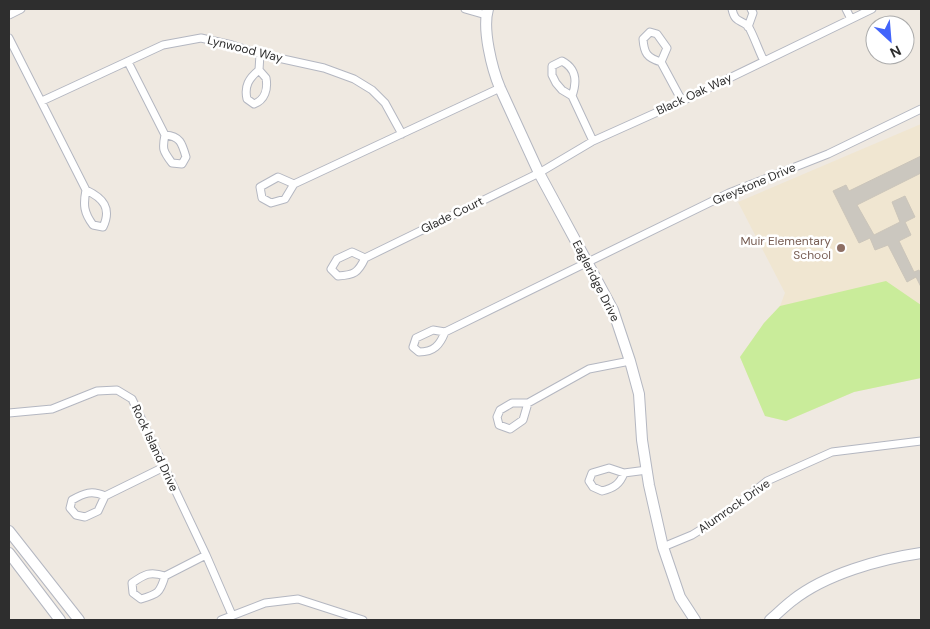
<svg xmlns="http://www.w3.org/2000/svg" width="930" height="629" font-family="'DM Sans',sans-serif">
  <style>
    .education { fill: #f0e6d1 }
    .pitch { fill: #c9ec9a }
    .building { fill: #cbc7bf; stroke: #cbc5ba }
    .lines { fill: none; stroke-linecap: round; stroke-linejoin: round }
    .street-casing { stroke: #b4b7c1; stroke-width: 9 }
    .secondary-casing { stroke: #b4b7c1; stroke-width: 12 }
    .street { stroke: #fff; stroke-width: 7 }
    .secondary { stroke: #fff; stroke-width: 10 }
    .education-dot { fill: #8d6e63; stroke: #fff; stroke-width: 2 }
    .labels { text-anchor: middle; dominant-baseline: central; stroke-width: 5; stroke-linejoin: round; paint-order: stroke }
    .street-label { font-size: 12px; fill: #2e2e2e; stroke: #fff }
    .education-label { font-size: 12px; fill: #785e54; stroke: #fff; text-anchor: end }
  </style>
  <rect width="100%" height="100%" fill="#efe9e1"/>
  <path class="education" d="M 921,124 L 921,378 L 854,392 L 786,421 L 765,416 L 740,357 L 764,323 L 780,306 L 785,293 L 738,202 Z"/>
  <path class="pitch" d="M 886,281 L 921,305 L 921,378 L 854,392 L 786,421 L 765,416 L 740,357 L 764,323 L 780,306 Z"/>
  <path class="building" d="M 921,156 L 921,173 L 857,205 L 874,235 L 900,222 L 892,202 L 905,196 L 915,217 L 905,222 L 911,235 L 899,241 L 914,272 L 919,270 L 921,275 L 921,287 L 916,277 L 907,282 L 888,245 L 875,250 L 870,238 L 859,243 L 833,191 L 846,185 L 849,191 Z"/>
  <g class="lines">
    <g class="street-casing">
      <path id="street" d="M 465,9 L 486,15
        M 732,9 C 735,23 740,19 748,26 C 752,31 760,54 764,61
        M 846,9 L 851,19
        M 9,15 L 21,9
        M 748,27 L 753,13 L 751,9
        M 9,38 L 86,190 C 83,205 84,213 93,225 L 103,227 C 112,208 103,198 86,190
        M 128,62 L 165,135 C 162,149 163,151 172,163 L 182,164 L 186,157 C 182,143 180,136 165,135
        M 661,62 L 667,48 L 657,34 L 650,32 L 643,39 C 644,53 647,58 661,62 L 682,101
        M 259,70 L 266,78 C 268,89 265,100 254,104 L 247,99 C 244,86 249,78 259,70 L 260,54
        M 572,96 C 577,82 577,69 562,61 L 552,66 L 552,75 L 556,83 L 562,90 L 572,96 L 593,141
        M 42,101 L 163,45 L 201,38 L 232,45 L 260,54 L 324,68 L 354,79 L 372,90 L 385,103 L 402,134
        M 294,184 L 278,177 L 260,187 L 262,198 L 271,203 L 285,199 L 294,184 L 500,88
        M 365,258 L 352,252 L 337,259 L 331,269 L 338,276 C 354,275 358,273 365,258 L 539,173 L 593,141 L 682,101 L 872,9
        M 445,332 C 440,345 434,352 419,352 L 413,347 L 416,338 L 433,330 L 445,332 L 729,193 L 828,154 L 921,109
        M 528,403 L 523,420 L 510,429 L 499,425 L 497,417 L 500,410 L 512,403 L 528,403 L 589,369 L 630,361
        M 9,413 L 52,409 L 97,391 L 117,390 L 132,399 L 206,555 L 232,615
        M 624,473 C 620,484 614,488 602,491 L 593,487 L 589,481 L 592,473 L 609,468 L 624,473 L 647,470
        M 105,496 C 92,490 84,493 72,500 L 70,508 L 76,515 L 85,517 L 98,511 L 105,496 L 164,467
        M 663,547 L 692,535 L 723,516 L 767,481 L 832,452 L 921,441
        M 165,576 C 160,593 158,594 141,599 L 133,593 L 132,583 C 145,574 150,571 165,576 L 206,555
        M 221,620 L 265,603 L 298,599 L 363,620"/>
    </g>
    <g class="secondary-casing">
      <path id="secondary" d="M 488,9 C 482,29 492,69 500,88 L 539,173 L 613,310 L 630,361 L 639,394 L 642,440 L 649,485 L 663,547 L 680,597 L 695,620
        M 9,531 L 79,620
        M 9,553 L 60,620
        M 770,620 C 777,614 785,606 793,600 C 826,574 880,559 921,553"/>
    </g>
    <use href="#street" class="street"/>
    <use href="#secondary" class="secondary"/>
  </g>
  <circle class="education-dot" cx="841" cy="248" r="5"/>
  <g class="labels">
    <g class="street-label">
      <text transform="translate(245 49) rotate(14)">Lynwood Way</text>
      <text transform="translate(694 94) rotate(-25)">Black Oak Way</text>
      <text transform="translate(754 184) rotate(-23)">Greystone Drive</text>
      <text transform="translate(452 215) rotate(-26)">Glade Court</text>
      <text transform="translate(596 281) rotate(63)">Eagleridge Drive</text>
      <text transform="translate(155 448) rotate(65)">Rock Island Drive</text>
      <text transform="translate(734 506) rotate(-35)">Alumrock Drive</text>
    </g>
    <g class="education-label">
      <text x="831" y="241">Muir Elementary<tspan x="831" dy="14">School</tspan></text>
    </g>
  </g>
  <rect width="930" height="629" fill="none" stroke="#2e2e2e" stroke-width="20"/>
  <g transform="translate(890 40) rotate(154)"><circle r="24" fill="#ffffff" stroke="#ababab"/>
  <path d="M0-4L9 19L0 12L-9 19Z" fill="#4264fb"/>
  <text y="-8" font-size="14" font-weight="bold" text-anchor="middle" fill="#2e2e2e">N</text>
  </g>
</svg>
